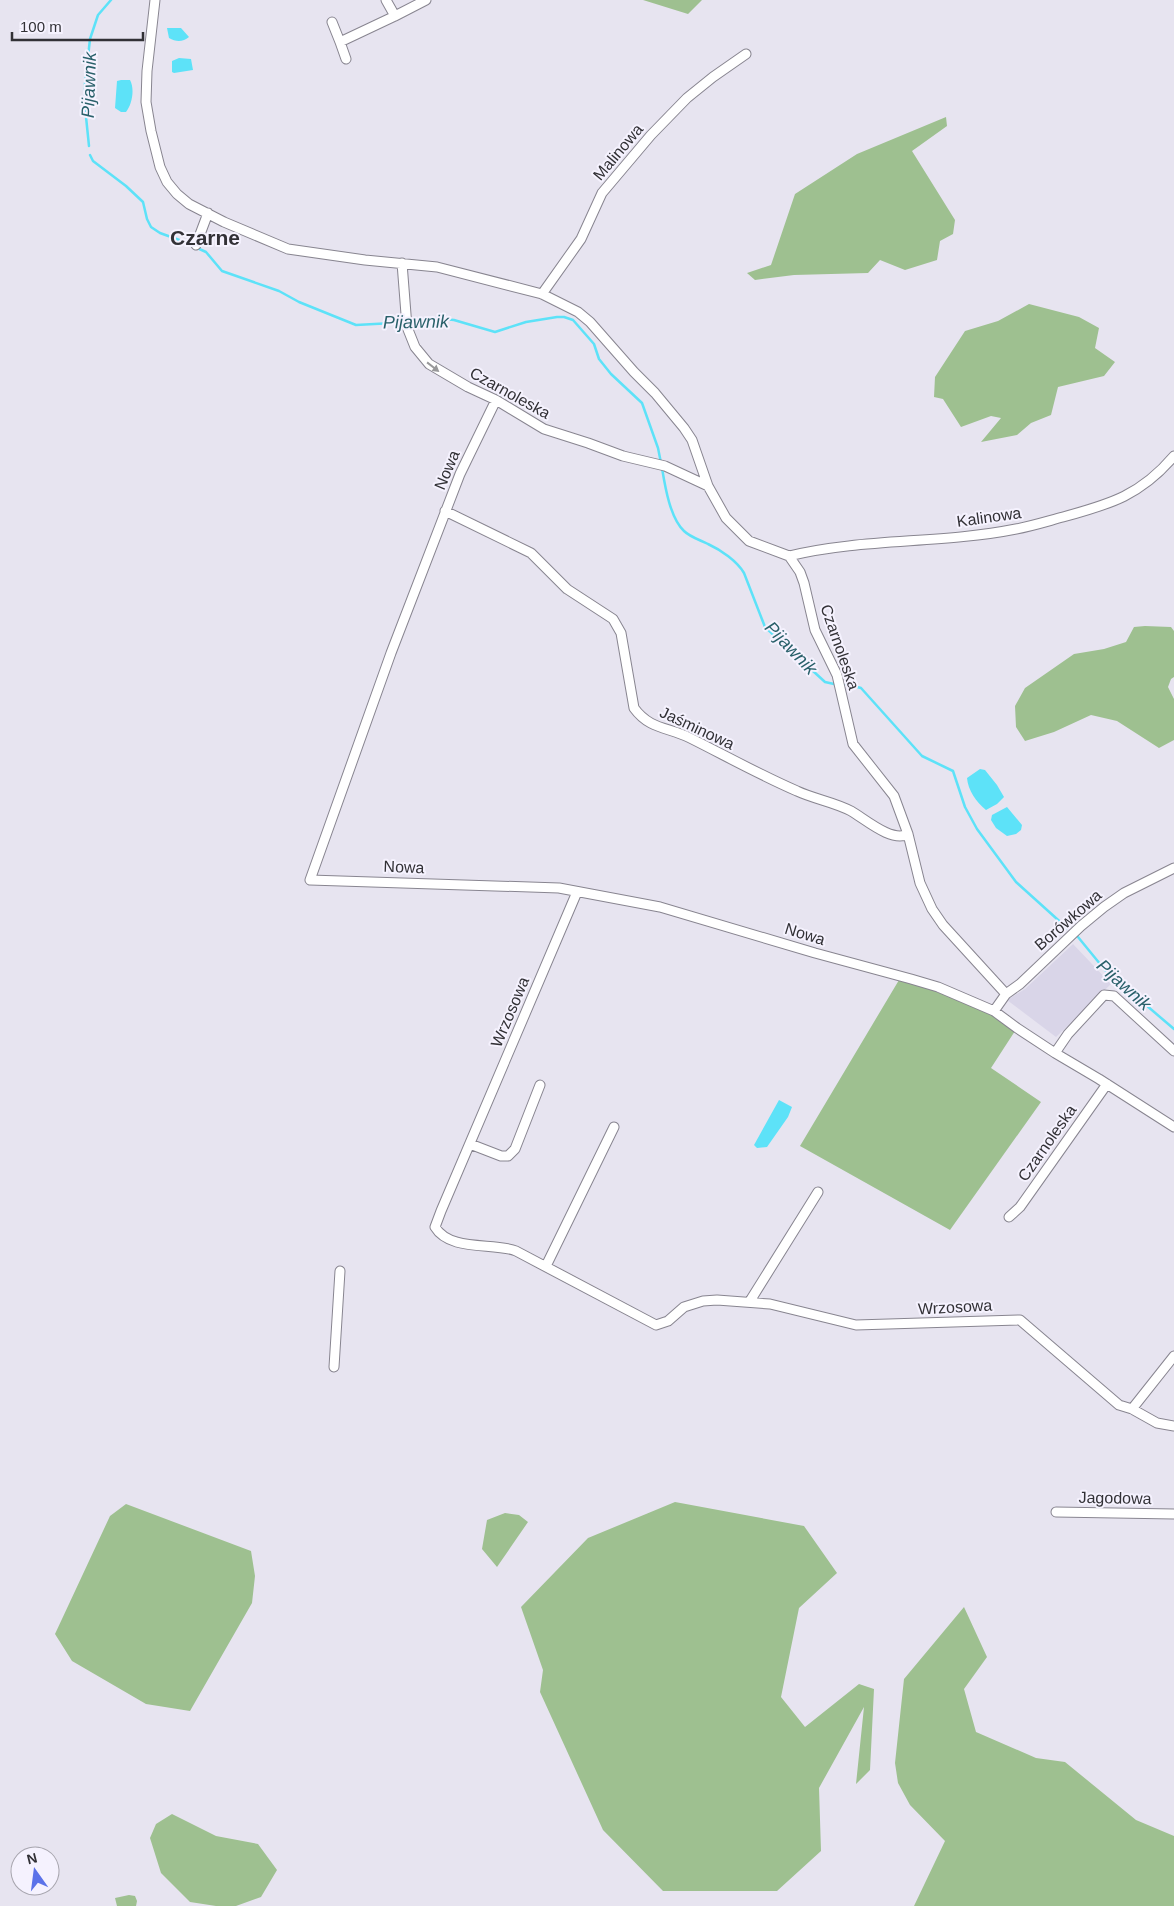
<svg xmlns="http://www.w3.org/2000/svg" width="1174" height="1906" font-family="Arial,sans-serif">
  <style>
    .built { fill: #d9d5e8 }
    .green { fill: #9ec090 }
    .water { fill: #5de2f8 }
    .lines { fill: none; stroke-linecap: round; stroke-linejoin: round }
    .stream { stroke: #5de2f8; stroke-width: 2.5 }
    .minor-casing { stroke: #888590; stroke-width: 11 }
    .minor { stroke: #fff; stroke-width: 9 }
    .oneway { fill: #98989a }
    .labels { text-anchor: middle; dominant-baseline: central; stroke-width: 4; stroke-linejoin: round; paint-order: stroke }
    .street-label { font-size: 16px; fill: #323136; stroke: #f5f2fe }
    .water-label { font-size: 18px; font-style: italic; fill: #29606a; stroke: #f5f2fe }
    .district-label { font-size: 21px; font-weight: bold; fill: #323136; stroke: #f5f2fe }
  </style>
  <rect width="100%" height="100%" fill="#e7e4f0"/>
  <path class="built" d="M 1073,944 L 1111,984 L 1056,1037 L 1007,1000 L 1025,989 Z"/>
  <path class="green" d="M 643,0 L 702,0 L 688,14 Z
    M 946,117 L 947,126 L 912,151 L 955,220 L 953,234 L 940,241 L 937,260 L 905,270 L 880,260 L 868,273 L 794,275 L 755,280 L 747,273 L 771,265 L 795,194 L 857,154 Z
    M 1029,304 L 1079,317 L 1099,328 L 1095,348 L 1115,362 L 1104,376 L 1058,387 L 1051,415 L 1031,423 L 1017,435 L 981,442 L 1001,418 L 991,416 L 961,427 L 943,399 L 934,397 L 935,377 L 965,331 L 998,321 Z
    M 1145,626 L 1171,627 L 1174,631 L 1174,677 L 1171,679 L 1168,687 L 1174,699 L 1174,740 L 1159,748 L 1117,721 L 1091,715 L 1054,732 L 1025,741 L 1016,727 L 1015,706 L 1025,688 L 1074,654 L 1104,649 L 1126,642 L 1134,627 Z
    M 899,980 L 932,990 L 991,1013 L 1015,1031 L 991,1068 L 1041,1102 L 950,1230 L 800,1146 Z
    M 675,1502 L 804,1526 L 837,1573 L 799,1608 L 781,1697 L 805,1727 L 859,1684 L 874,1689 L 870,1770 L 856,1784 L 864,1707 L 819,1788 L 821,1851 L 777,1891 L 663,1891 L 603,1830 L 540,1692 L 543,1670 L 521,1607 L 588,1538 Z
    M 126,1504 L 251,1551 L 255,1576 L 252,1603 L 190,1711 L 146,1704 L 72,1661 L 55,1634 L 110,1516 Z
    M 505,1513 L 519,1515 L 528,1522 L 497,1567 L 482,1549 L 487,1520 Z
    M 964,1607 L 987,1657 L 964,1689 L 976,1732 L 1036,1758 L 1065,1762 L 1136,1820 L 1174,1836 L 1174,1906 L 914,1906 L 945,1841 L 910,1805 L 898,1783 L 895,1763 L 904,1679 Z
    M 172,1814 L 216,1836 L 258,1844 L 277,1870 L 261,1897 L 236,1906 L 216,1906 L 190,1902 L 161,1873 L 150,1838 L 156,1824 Z
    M 129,1895 L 135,1896 L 137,1901 L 136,1906 L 117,1906 L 115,1898 Z"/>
  <path class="water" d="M 167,28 L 181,28 L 189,37 C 183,42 176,42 169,38 Z
    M 179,58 L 191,59 L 193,70 L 174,73 L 172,72 L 172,61 Z
    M 121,80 L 130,80 C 135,89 132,105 126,112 L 121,112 L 115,108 L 117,81 Z
    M 980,769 L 985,770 L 997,785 L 1004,797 L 997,804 L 986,810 C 976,802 968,790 967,778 Z
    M 1007,807 L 1022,825 L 1021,830 L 1016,834 L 1007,836 L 996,828 L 991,820 L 992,815 Z
    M 779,1100 L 792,1107 L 788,1117 L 767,1147 L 757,1148 L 754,1145 Z"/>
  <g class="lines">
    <path class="stream" d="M 89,146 L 85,107 L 85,84 L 90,39 L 98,15 L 111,0
      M 90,155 L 93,161 L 126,186 L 143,202 L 147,219 L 151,227 L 160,233 L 182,241 L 206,252 L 222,271 L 279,291 L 299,302 L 356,325 L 393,323 L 432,318 L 454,320 L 495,332 L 526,322 L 557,317 L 564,317 L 573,320 L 594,344 L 599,359 L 611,374 L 642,403 L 658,448 L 661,463
      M 662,468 C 665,486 670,518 684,531 C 690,537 700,540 708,544 C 721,550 737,561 744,573 L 765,627 L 825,682 L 834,684
      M 846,684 L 861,688 L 922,756 L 953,771 L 965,807 L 977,829 L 1016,882 L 1067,928
      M 1078,937 L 1105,970 L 1174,1029"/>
    <g class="minor-casing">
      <path id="minor" d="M 155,0 L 147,71 L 146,102 L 151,131 L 160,167 L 167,182 L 177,194 L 189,204 L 224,222 L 288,249 L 365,260 L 437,267 L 542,294 L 578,312 L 590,322 L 634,372 L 655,393 L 684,428 L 692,440 L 708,486 L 726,518 L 749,541 L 789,556 L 800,572 L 804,583 L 815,630 L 837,675 L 853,744 L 894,796 L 908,834 L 920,883 L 932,909 L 943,925 L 1006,994
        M 395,16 L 426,0
        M 332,22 L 340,42 L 395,16 L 386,0
        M 340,42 L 346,59
        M 196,245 L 208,213
        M 402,263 L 407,327 L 415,347 L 429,364 L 468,387 L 496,400 L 544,429 L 588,443 L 623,456 L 665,466 L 708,486
        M 542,294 L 581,239 L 602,193 L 651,135 L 687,98 L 713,77 L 746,54
        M 496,400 L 460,474 L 391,653 L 310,880 L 559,888 L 660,907 L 815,953 L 911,979 L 938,987 L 994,1011 L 1017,1028 L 1055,1053 L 1099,1079 L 1174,1127
        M 445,511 L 531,553 L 567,589 L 613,619 L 621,633 L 634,708 C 650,730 669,727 690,738 C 726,756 760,775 797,791 C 814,799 834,802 851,811 C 865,819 892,843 908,834
        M 789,556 C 863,538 941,544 1016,529 C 1032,526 1048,521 1063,517 C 1111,504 1141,495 1174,456
        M 577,892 L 441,1211 L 435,1227 C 450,1252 494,1242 516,1251 L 656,1325 L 668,1321 L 684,1307 L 703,1301 L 717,1300 L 770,1304 L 856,1325 L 1020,1320 L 1119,1405 L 1132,1409 L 1157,1423 L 1174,1426
        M 994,1011 L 1006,994 L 1020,984 L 1081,926 L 1104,907 L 1124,893 L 1174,868
        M 1055,1053 L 1068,1034 L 1104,995 L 1114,996 L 1174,1051
        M 470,1144 L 501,1156 L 508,1156 L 515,1149 L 540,1085
        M 1009,1217 L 1020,1207 L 1107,1084
        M 546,1266 L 614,1127
        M 750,1301 L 818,1192
        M 334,1367 L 340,1271
        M 1132,1409 L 1174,1356
        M 1056,1512 L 1174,1514"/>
    </g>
    <use href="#minor" class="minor"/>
  </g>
  <defs><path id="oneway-solid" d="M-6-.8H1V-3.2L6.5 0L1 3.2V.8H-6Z" transform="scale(1.25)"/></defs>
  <use class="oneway" href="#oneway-solid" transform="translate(433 367) rotate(38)"/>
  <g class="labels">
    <g class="street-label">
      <text transform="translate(618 152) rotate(-50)">Malinowa</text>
      <text transform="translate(510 393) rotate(29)">Czarnoleska</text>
      <text transform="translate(447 470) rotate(-67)">Nowa</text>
      <text transform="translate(989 517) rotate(-8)">Kalinowa</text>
      <text transform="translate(840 647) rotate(71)">Czarnoleska</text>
      <text transform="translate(697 728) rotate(25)">Jaśminowa</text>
      <text transform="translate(404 867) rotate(2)">Nowa</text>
      <text transform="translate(1068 920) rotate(-41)">Borówkowa</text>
      <text transform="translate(805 934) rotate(17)">Nowa</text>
      <text transform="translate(510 1012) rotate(-67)">Wrzosowa</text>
      <text transform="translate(1047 1143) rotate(-55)">Czarnoleska</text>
      <text transform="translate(955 1307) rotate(-3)">Wrzosowa</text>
      <text transform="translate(1115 1498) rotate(1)">Jagodowa</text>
    </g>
    <g class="water-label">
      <text transform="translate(89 85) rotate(-88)">Pijawnik</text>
      <text transform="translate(416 322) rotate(-1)">Pijawnik</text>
      <text transform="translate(791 648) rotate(46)">Pijawnik</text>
      <text transform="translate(1124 985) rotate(42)">Pijawnik</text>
    </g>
    <g class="district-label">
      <text x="205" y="237">Czarne</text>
    </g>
  </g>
  <g transform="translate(35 1871) rotate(346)"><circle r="24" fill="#f5f2fe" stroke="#a7a5ae"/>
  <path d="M0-4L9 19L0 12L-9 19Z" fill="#5b72e9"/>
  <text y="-8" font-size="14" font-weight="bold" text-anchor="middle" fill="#323136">N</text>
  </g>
  <path d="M12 32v8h131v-8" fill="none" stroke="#323136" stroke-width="2.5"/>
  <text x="20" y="32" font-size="15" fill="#323136" stroke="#f5f2fe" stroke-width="4" paint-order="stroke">100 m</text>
</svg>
